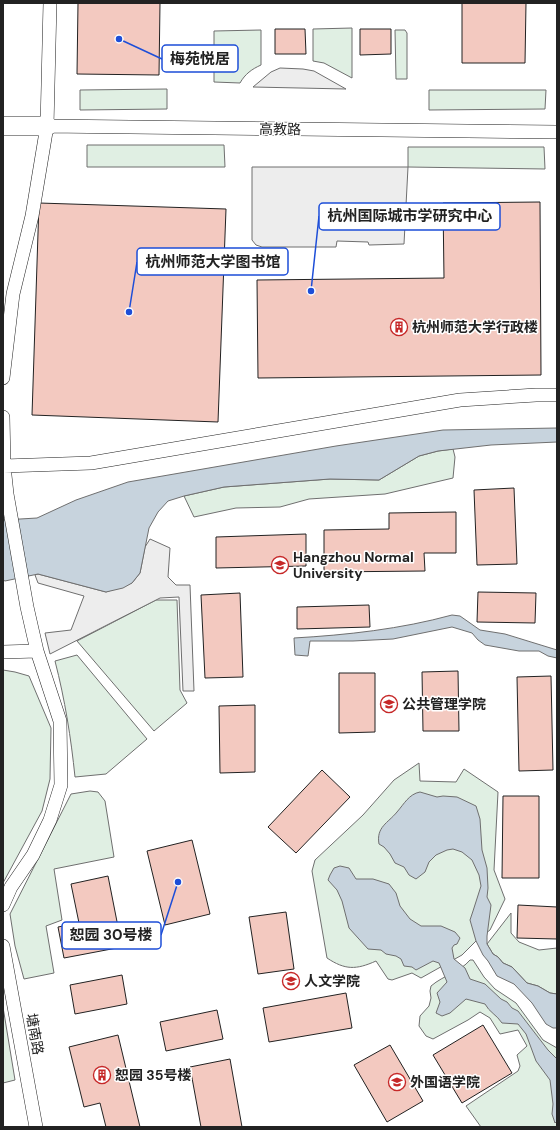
<svg xmlns="http://www.w3.org/2000/svg" width="560" height="1130" font-family="'DM Sans','Noto Sans SC',sans-serif">
  <style>
    .green { fill: #e0efe3; stroke: #6f6f6f }
    .parking { fill: #ededed; stroke: #6f6f6f }
    .water { fill: #c7d3dd; stroke: #6f6f6f }
    .building { fill: #f3c9c0; stroke: #222 }
    .lines { fill: none; stroke-linecap: round; stroke-linejoin: round }
    .street-casing { stroke: #222; stroke-width: 14 }
    .secondary-casing { stroke: #222; stroke-width: 20 }
    .street { stroke: #fff; stroke-width: 13 }
    .secondary { stroke: #fff; stroke-width: 19 }
    .labels { text-anchor: middle; dominant-baseline: central; stroke-width: 3; stroke-linejoin: round; paint-order: stroke }
    .street-label { font-size: 14px; fill: #222; stroke: #fff }
    .poi-label { font-size: 14px; font-weight: bold; fill: #222; stroke: #fff; text-anchor: start }
    .leader { fill: none; stroke: #1d4ed8; stroke-width: 1.5 }
    .callout-dot { fill: #1d4ed8; stroke: #fff; stroke-width: 1.5 }
    .callout { fill: #fff; stroke: #1d4ed8; stroke-width: 1.5 }
    .callout-label { font-size: 15px; text-anchor: middle; font-weight: bold; fill: #222 }
  </style>
  <rect width="100%" height="100%" fill="#fff"/>
  <path class="green" d="M 352,28 L 352,78 L 324,63 L 313,61 L 313,29 Z
    M 261,30 L 261,65 C 252,69 245,74 240,83 L 214,82 L 214,31 Z
    M 395,30 L 405,30 L 407,33 L 407,79 L 396,79 Z
    M 167,89 L 167,109 L 80,110 L 80,90 Z
    M 429,90 L 546,90 L 545,109 L 429,110 Z
    M 87,145 L 224,145 L 225,167 L 87,167 Z
    M 408,147 L 544,147 L 545,169 L 408,167 Z
    M 453,449 L 455,457 L 453,478 L 385,494 L 309,499 L 280,507 L 236,508 L 194,517 L 184,496 L 224,487 L 330,479 L 379,480 L 419,456 L 438,451 Z
    M 156,600 L 177,600 L 180,690 L 187,703 L 154,731 L 77,641 Z
    M 77,655 L 147,739 L 106,774 L 75,777 C 71,738 65,700 55,661 Z
    M 3,670 L 15,672 L 29,676 L 51,728 L 50,779 L 42,811 L 3,883 Z
    M 419,763 L 420,781 L 456,782 L 464,769 L 498,792 L 494,870 L 505,899 L 490,930 L 476,941 L 462,955 L 421,978 L 412,973 L 392,980 L 388,979 L 376,961 C 356,970 345,970 327,958 L 312,871 L 315,860 L 363,815 L 394,780 Z
    M 90,791 L 98,792 L 105,801 L 114,857 L 54,869 L 62,920 L 46,926 L 54,973 L 24,979 L 15,946 L 10,914 L 71,794 Z
    M 511,913 L 511,933 L 519,942 L 539,950 L 557,948 L 557,994 L 550,993 L 538,986 L 527,983 L 512,967 L 503,963 L 498,957 L 493,954 L 487,944 Z
    M 470,960 L 473,960 L 484,977 L 495,989 L 516,1003 L 543,1040 L 557,1048 L 557,1127 L 481,1127 L 466,1106 L 518,1071 L 520,1066 L 517,1055 L 527,1046 L 518,1030 L 500,1034 L 490,1018 L 480,1012 L 468,1020 L 433,1039 L 426,1036 L 419,1026 L 420,1016 L 429,1006 L 431,998 L 430,991 L 431,986 C 444,975 460,972 470,960 Z
    M 3,1007 L 15,1080 L 3,1083 Z"/>
  <path class="parking" d="M 280,68 L 303,69 L 314,71 L 346,89 L 253,87 L 271,72 Z
    M 252,167 L 408,167 L 404,244 L 369,245 L 368,242 L 337,241 L 336,247 L 262,247 L 256,245 L 252,240 Z
    M 150,539 L 170,548 L 168,577 L 176,585 L 190,585 L 194,691 L 183,691 L 179,597 L 160,598 L 50,654 L 45,633 L 71,630 L 84,596 L 38,583 L 35,575 L 38,574 L 106,592 L 132,583 L 140,573 L 145,547 Z"/>
  <path class="water" d="M 557,428 L 557,442 L 491,445 L 438,451 L 419,456 L 379,480 L 330,479 L 224,487 L 184,496 L 168,501 L 158,512 L 149,528 L 140,573 L 132,583 L 123,588 L 106,592 L 38,574 L 5,581 L 3,580 L 3,520 L 37,518 L 76,500 L 128,482 L 336,446 L 443,430 Z
    M 452,615 L 460,616 L 480,630 L 505,634 L 557,650 L 557,658 L 548,656 L 539,651 L 519,651 L 485,645 L 478,640 L 472,633 L 452,627 L 393,639 L 353,641 L 310,641 L 308,656 L 295,655 L 294,638 C 347,635 401,629 452,615 Z
    M 420,792 L 437,797 L 443,796 L 457,797 L 476,806 L 480,819 L 482,850 L 487,868 L 488,888 L 487,897 L 491,905 L 487,936 L 487,944 L 493,954 L 498,957 L 503,963 L 512,967 L 527,983 L 538,986 L 550,993 L 557,994 L 557,1028 L 553,1028 L 546,1024 L 532,1003 L 514,984 L 497,976 L 488,961 L 483,955 L 476,941 L 470,920 L 473,911 L 481,886 L 479,875 L 472,860 L 462,852 L 453,849 L 447,850 L 436,855 L 429,862 L 425,872 L 416,879 L 409,875 L 404,867 L 395,863 L 390,854 L 384,847 L 379,844 C 376,827 388,823 397,812 C 404,804 409,794 420,792 Z
    M 340,866 L 349,868 L 356,879 L 373,879 L 389,884 L 396,893 L 400,906 L 410,919 L 421,926 L 441,926 L 455,932 L 460,938 L 457,944 L 454,945 L 452,948 L 454,959 L 465,968 L 470,979 L 485,984 L 501,999 L 507,1002 L 512,1008 L 518,1011 L 548,1050 L 557,1059 L 557,1121 L 555,1123 L 552,1114 L 553,1104 L 550,1080 L 536,1061 L 526,1034 L 518,1024 L 502,1023 C 497,1015 489,1012 485,1004 L 466,999 L 450,1013 L 442,1016 L 436,1013 L 440,1002 L 437,993 L 447,982 L 439,963 L 433,961 L 416,970 L 412,967 L 404,966 L 401,959 L 396,956 L 386,954 L 381,950 L 368,949 L 349,928 L 342,901 L 337,890 L 328,880 L 330,875 L 334,868 Z"/>
  <path class="building" d="M 78,3 L 160,3 L 159,75 L 77,74 Z
    M 462,3 L 526,3 L 525,63 L 462,63 Z
    M 275,29 L 305,29 L 306,54 L 275,54 Z
    M 360,29 L 391,29 L 391,54 L 360,55 Z
    M 540,202 L 541,375 L 258,378 L 257,280 L 444,278 L 443,203 Z
    M 39,203 L 226,209 L 218,422 L 32,415 Z
    M 514,488 L 517,564 L 477,565 L 474,490 Z
    M 456,512 L 456,553 L 424,553 L 425,571 L 324,572 L 324,530 L 389,529 L 389,513 Z
    M 306,534 L 306,566 L 216,568 L 216,537 Z
    M 478,592 L 536,593 L 535,623 L 477,622 Z
    M 240,593 L 243,677 L 205,678 L 201,595 Z
    M 369,605 L 370,627 L 297,629 L 297,607 Z
    M 458,671 L 459,731 L 423,731 L 422,672 Z
    M 339,673 L 375,673 L 375,732 L 339,733 Z
    M 551,676 L 553,770 L 519,771 L 517,677 Z
    M 255,705 L 255,772 L 220,773 L 219,706 Z
    M 322,770 L 350,797 L 296,853 L 268,827 Z
    M 503,796 L 539,796 L 539,878 L 502,878 Z
    M 192,840 L 210,914 L 165,925 L 147,851 Z
    M 108,876 L 122,947 L 64,958 L 58,927 L 79,923 L 71,884 Z
    M 518,905 L 557,907 L 557,939 L 517,938 Z
    M 286,912 L 294,969 L 258,974 L 249,917 Z
    M 122,975 L 127,1004 L 75,1014 L 70,985 Z
    M 346,993 L 352,1028 L 269,1042 L 263,1008 Z
    M 217,1010 L 223,1039 L 166,1051 L 160,1022 Z
    M 483,1025 L 512,1073 L 462,1103 L 433,1055 Z
    M 118,1035 L 140,1127 L 106,1127 L 100,1103 L 84,1107 L 69,1047 Z
    M 390,1045 L 423,1101 L 387,1122 L 354,1065 Z
    M 230,1059 L 242,1127 L 201,1127 L 190,1067 Z"/>
  <g class="lines">
    <g class="street-casing">
      <path id="street" d="M 47,126 L 557,132
        M 3,378 L 13,294 L 32,216 L 47,126 L 50,3
        M 3,417 L 4,466 L 7,494 L 27,607 L 37,651 L 60,721 L 61,785 L 50,820 L 33,855 L 11,887 L 3,905
        M 4,466 L 91,463 L 460,400 L 536,395 L 557,395
        M 3,652 L 37,651
        M 3,946 L 36,1127"/>
    </g>
    <g class="secondary-casing">
      <path id="secondary" d="M 3,126 L 47,126"/>
    </g>
    <use href="#street" class="street"/>
    <use href="#secondary" class="secondary"/>
  </g>
  <defs>
    <g id="building-ring" transform="scale(0.9)"><circle r="9.5" fill="#fff" stroke="#c62828" stroke-width="1.5"/><path d="M-4-6H4V6H1V3H-1V6H-4ZM-2.5-4.3h1.7v1.8h-1.7ZM.8-4.3h1.7v1.8H.8ZM-2.5-1h1.7V.8h-1.7ZM.8-1h1.7V.8H.8Z" fill="#c62828"/></g>
    <g id="university-ring" transform="scale(0.9)"><circle r="9.5" fill="#fff" stroke="#c62828" stroke-width="1.5"/><path d="M0-5L7-2L0 1L-7-2ZM-4 1L0 2.5L4 1V4Q0 6-4 4Z" fill="#c62828"/></g>
  </defs>
  <g fill-rule="evenodd">
    <use href="#building-ring" x="399" y="327"/>
    <use href="#university-ring" x="280" y="565"/>
    <use href="#university-ring" x="389" y="704"/>
    <use href="#university-ring" x="291" y="981"/>
    <use href="#building-ring" x="102" y="1075"/>
    <use href="#university-ring" x="397" y="1082"/>
  </g>
  <g class="labels">
    <g class="street-label">
      <text transform="translate(280 129) rotate(1)">高教路</text>
      <text transform="translate(35 1034) rotate(80)">塘南路</text>
    </g>
    <g class="poi-label">
      <text x="412" y="327">杭州师范大学行政楼</text>
      <text x="293" y="557">Hangzhou Normal<tspan x="293" dy="16">University</tspan></text>
      <text x="402" y="704">公共管理学院</text>
      <text x="304" y="981">人文学院</text>
      <text x="115" y="1075">恕园 35号楼</text>
      <text x="410" y="1082">外国语学院</text>
    </g>
  </g>
  <path class="leader" d="M119 39L162 59M311 291L319 216M129 312L137 262M178 882L161 935"/>
  <g class="callout-dot">
    <circle cx="119" cy="39" r="4"/>
    <circle cx="311" cy="291" r="4"/>
    <circle cx="129" cy="312" r="4"/>
    <circle cx="178" cy="882" r="4"/>
  </g>
  <g class="callout">
    <rect x="162" y="45" width="76" height="27" rx="4"/>
    <rect x="319" y="203" width="181" height="27" rx="4"/>
    <rect x="137" y="248" width="151" height="27" rx="4"/>
    <rect x="62" y="922" width="99" height="27" rx="4"/>
  </g>
  <g class="callout-label">
    <text x="200" y="64">梅苑悦居</text>
    <text x="410" y="221">杭州国际城市学研究中心</text>
    <text x="213" y="267">杭州师范大学图书馆</text>
    <text x="111" y="940">恕园 30号楼</text>
  </g>
  <rect width="560" height="1130" fill="none" stroke="#222222" stroke-width="8"/>
</svg>
